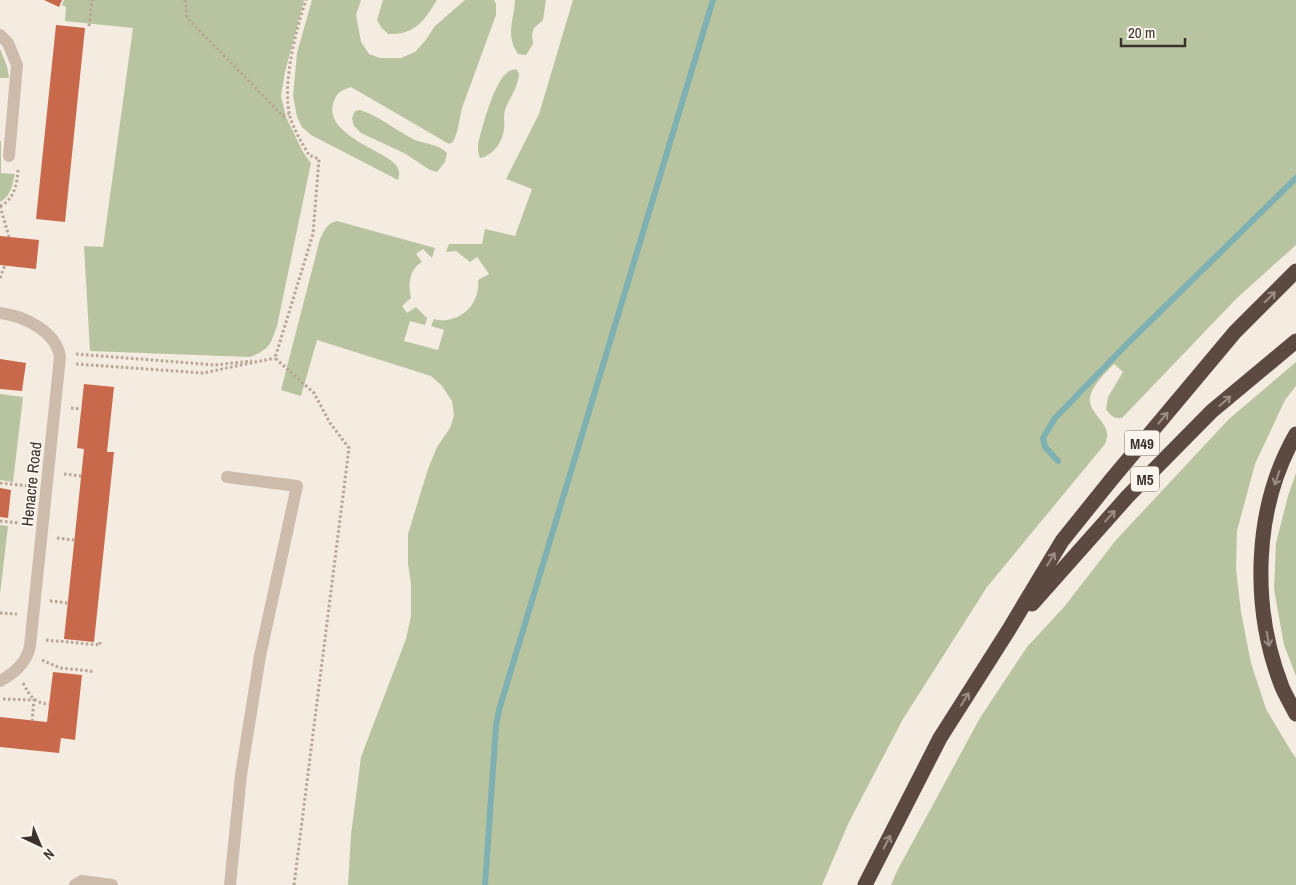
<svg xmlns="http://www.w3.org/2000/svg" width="1296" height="885" font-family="'Archivo Narrow',sans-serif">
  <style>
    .green { fill: #b8c4a0 }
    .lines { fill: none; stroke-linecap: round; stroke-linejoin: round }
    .stream { stroke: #7fb0b2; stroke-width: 6 }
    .building { fill: #c8694b }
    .path { stroke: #b9a596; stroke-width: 3; stroke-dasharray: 2.5 2.5; stroke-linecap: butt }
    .minor { stroke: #cdbbac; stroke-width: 12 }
    .highway { stroke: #5c4a42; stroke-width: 15 }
    .oneway { stroke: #9c8e87 }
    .labels { text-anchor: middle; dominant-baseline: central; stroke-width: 4; stroke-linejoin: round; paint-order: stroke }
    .shield { fill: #fbf5ee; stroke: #756b66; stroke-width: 1 }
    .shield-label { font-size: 15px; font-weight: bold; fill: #3b302b }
    .street-label { font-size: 16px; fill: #3b302b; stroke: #fbf5ee }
  </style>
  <rect width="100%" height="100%" fill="#f4ebe1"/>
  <path class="green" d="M 64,0 L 304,0 L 285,72 L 281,96 L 286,117 L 303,152 L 311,163 L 277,326 C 270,345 270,349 250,357 L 90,351 L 84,246 L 103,247 L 133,28 L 65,21 L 66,7 L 62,5 Z
    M 312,0 L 361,0 L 356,15 L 361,42 L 369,54 L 380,58 L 401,58 L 415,52 L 425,41 L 435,26 L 465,0 L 494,0 L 496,4 L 496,15 L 462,108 L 457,132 L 453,142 L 449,144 L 351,87 C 341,90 336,93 333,104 C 326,129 366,145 384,156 C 389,159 396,163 398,169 C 400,172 399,176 398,180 L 311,135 L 302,127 L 297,117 L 293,96 L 297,53 Z
    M 383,0 L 437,0 C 424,21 415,35 388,34 L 381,27 L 377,20 Z
    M 515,0 L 546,0 L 543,20 L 534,28 L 532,35 L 533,44 L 526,55 L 518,54 C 505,34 514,21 515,0 Z
    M 573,0 L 1296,0 L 1296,245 L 1237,298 L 1122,418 C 1114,419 1110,415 1106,409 L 1108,397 L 1123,372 L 1114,364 C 1106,372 1097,381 1092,391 C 1083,410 1105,418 1107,433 C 1108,436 1106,441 1105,444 L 987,587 L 903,719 L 849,822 L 822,885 L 348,885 L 351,835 L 361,757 L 406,639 L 411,616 L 411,584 L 408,564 L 408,534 L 428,469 L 437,447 L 450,428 L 454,416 L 452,401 L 442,386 L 431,376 L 317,340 L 301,396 L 281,390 L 320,239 C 324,231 327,223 337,221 L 435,248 L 432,258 L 423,249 L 416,254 L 422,262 C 409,269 408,285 411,298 L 402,306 L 407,313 L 416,307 L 427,318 L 425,325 L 410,321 L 404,341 L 438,350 L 444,330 L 431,326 L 434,319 C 438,320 443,321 447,320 C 467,317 480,300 478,280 L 489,274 L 477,257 L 470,262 L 456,251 L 446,252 L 449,244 L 482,244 L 485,229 L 515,236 L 532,189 L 506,179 L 539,114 Z
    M 0,49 L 7,66 L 9,78 L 0,78 Z
    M 516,69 L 519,73 C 518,89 510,96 505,110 C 503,117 505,122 504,129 C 503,141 493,156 480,158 L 478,151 L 478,144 C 482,128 494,81 508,72 C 510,70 513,70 516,69 Z
    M 360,110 C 380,116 396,131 415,140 C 425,144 439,144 447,153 L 445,162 L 437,172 L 430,170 L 404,153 L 361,133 L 354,126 L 352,118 L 355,111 Z
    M 0,141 L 1,141 L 1,173 L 15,174 C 12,186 11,196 0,202 Z
    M 1296,362 L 1296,386 L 1285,400 L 1255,464 L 1237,531 L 1236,569 L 1241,612 L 1251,663 L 1266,709 L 1291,751 L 1296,758 L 1296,885 L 891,885 L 897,871 L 980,718 L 1027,647 L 1064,607 L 1116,540 L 1229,419 Z
    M 0,394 L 23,397 L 13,482 L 0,480 Z
    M 1296,473 L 1296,676 L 1284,645 L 1274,589 L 1276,543 L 1288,496 Z
    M 0,525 L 8,526 L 0,594 Z"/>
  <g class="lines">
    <path class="stream" d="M 1058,461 L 1045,447 L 1043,438 L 1055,418 L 1130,341 L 1296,178
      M 485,885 L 496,726 L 499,710 L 713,0"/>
  </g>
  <path class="building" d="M 44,0 L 62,0 L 59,7 Z
    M 56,25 L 85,28 L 65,222 L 36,219 Z
    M 0,236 L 39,240 L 36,269 L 0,265 Z
    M 0,359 L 26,363 L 22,391 L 0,389 Z
    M 84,384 L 114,387 L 107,452 L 114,452 L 94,642 L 64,639 L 84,449 L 77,448 Z
    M 0,488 L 11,490 L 8,518 L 0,517 Z
    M 53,672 L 82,675 L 75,740 L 61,738 L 59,753 L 0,747 L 0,717 L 47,722 Z"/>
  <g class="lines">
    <path class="path" d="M 185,0 L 187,18 L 283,116 L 289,114
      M 89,26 L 92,0
      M 0,206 C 14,200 17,184 18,170
      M 0,206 L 9,237
      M 0,278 L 5,265
      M 76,354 L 215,365 L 252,361
      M 76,364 L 203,373 L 275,358
      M 71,408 L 82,409
      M 64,474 L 81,476
      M 0,483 L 31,486
      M 0,521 L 28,524
      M 57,538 L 74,540
      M 50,601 L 68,603
      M 0,613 L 17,614
      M 46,640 L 100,645 L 100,642
      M 42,660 L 60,668 L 91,671 L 91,673
      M 23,683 C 30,696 34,703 49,704
      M 3,699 L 34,700 L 32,721
      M 294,885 L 349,448 L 330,423 L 314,393 L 275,358 L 313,234 L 319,159 L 309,155 C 303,145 293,128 290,117 C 282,85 295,32 306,0"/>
    <path class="minor" d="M 0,35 L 8,43 L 17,65 L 9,156
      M 0,313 C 24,316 56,331 60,357 L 30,646 C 27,662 15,673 0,681
      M 227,477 L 297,486 L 260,656 L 241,775 L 230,885
      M 75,885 L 82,881 L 112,885"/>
    <path class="highway" d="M 1296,434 C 1253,508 1251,608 1282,687 C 1286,696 1291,705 1296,714
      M 1032,604 L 1128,496 L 1212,411 L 1296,341
      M 865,885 L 940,738 L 1008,631 L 1062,541 L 1111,480 L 1235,332 L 1296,271"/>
  </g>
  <defs><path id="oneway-shaft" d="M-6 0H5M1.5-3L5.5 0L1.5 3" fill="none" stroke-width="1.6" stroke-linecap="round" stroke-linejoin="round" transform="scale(1.25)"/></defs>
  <g class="oneway">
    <use href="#oneway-shaft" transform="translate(1270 297) rotate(-45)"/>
    <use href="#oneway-shaft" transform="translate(1225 401) rotate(-41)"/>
    <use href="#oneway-shaft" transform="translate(1163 418) rotate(-50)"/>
    <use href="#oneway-shaft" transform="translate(1277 478) rotate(109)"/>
    <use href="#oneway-shaft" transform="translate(1110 516) rotate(-48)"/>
    <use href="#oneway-shaft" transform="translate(1051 559) rotate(-59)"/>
    <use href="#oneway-shaft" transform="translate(1268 639) rotate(80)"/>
    <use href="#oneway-shaft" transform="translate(965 699) rotate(-58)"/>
    <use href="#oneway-shaft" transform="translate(887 842) rotate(-63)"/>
  </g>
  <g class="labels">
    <g class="shield">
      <rect x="1124.5" y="430.5" width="35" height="25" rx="4"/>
      <rect x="1131" y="466.5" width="28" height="25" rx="4"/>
    </g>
    <g class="shield-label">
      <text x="1142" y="443">M49</text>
      <text x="1145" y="479">M5</text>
    </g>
    <g class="street-label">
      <text transform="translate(31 484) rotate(-84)">Henacre Road</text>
    </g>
  </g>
  <g transform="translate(40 845) rotate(136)" stroke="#fbf5ee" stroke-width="4" paint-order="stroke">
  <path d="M0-4L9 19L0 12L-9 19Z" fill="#3b302b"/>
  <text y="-8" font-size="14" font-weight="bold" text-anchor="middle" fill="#3b302b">N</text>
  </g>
  <path d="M1121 38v8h64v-8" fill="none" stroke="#3b302b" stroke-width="2.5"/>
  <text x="1128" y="38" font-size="15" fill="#3b302b" stroke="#fbf5ee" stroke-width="4" paint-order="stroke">20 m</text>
</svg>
